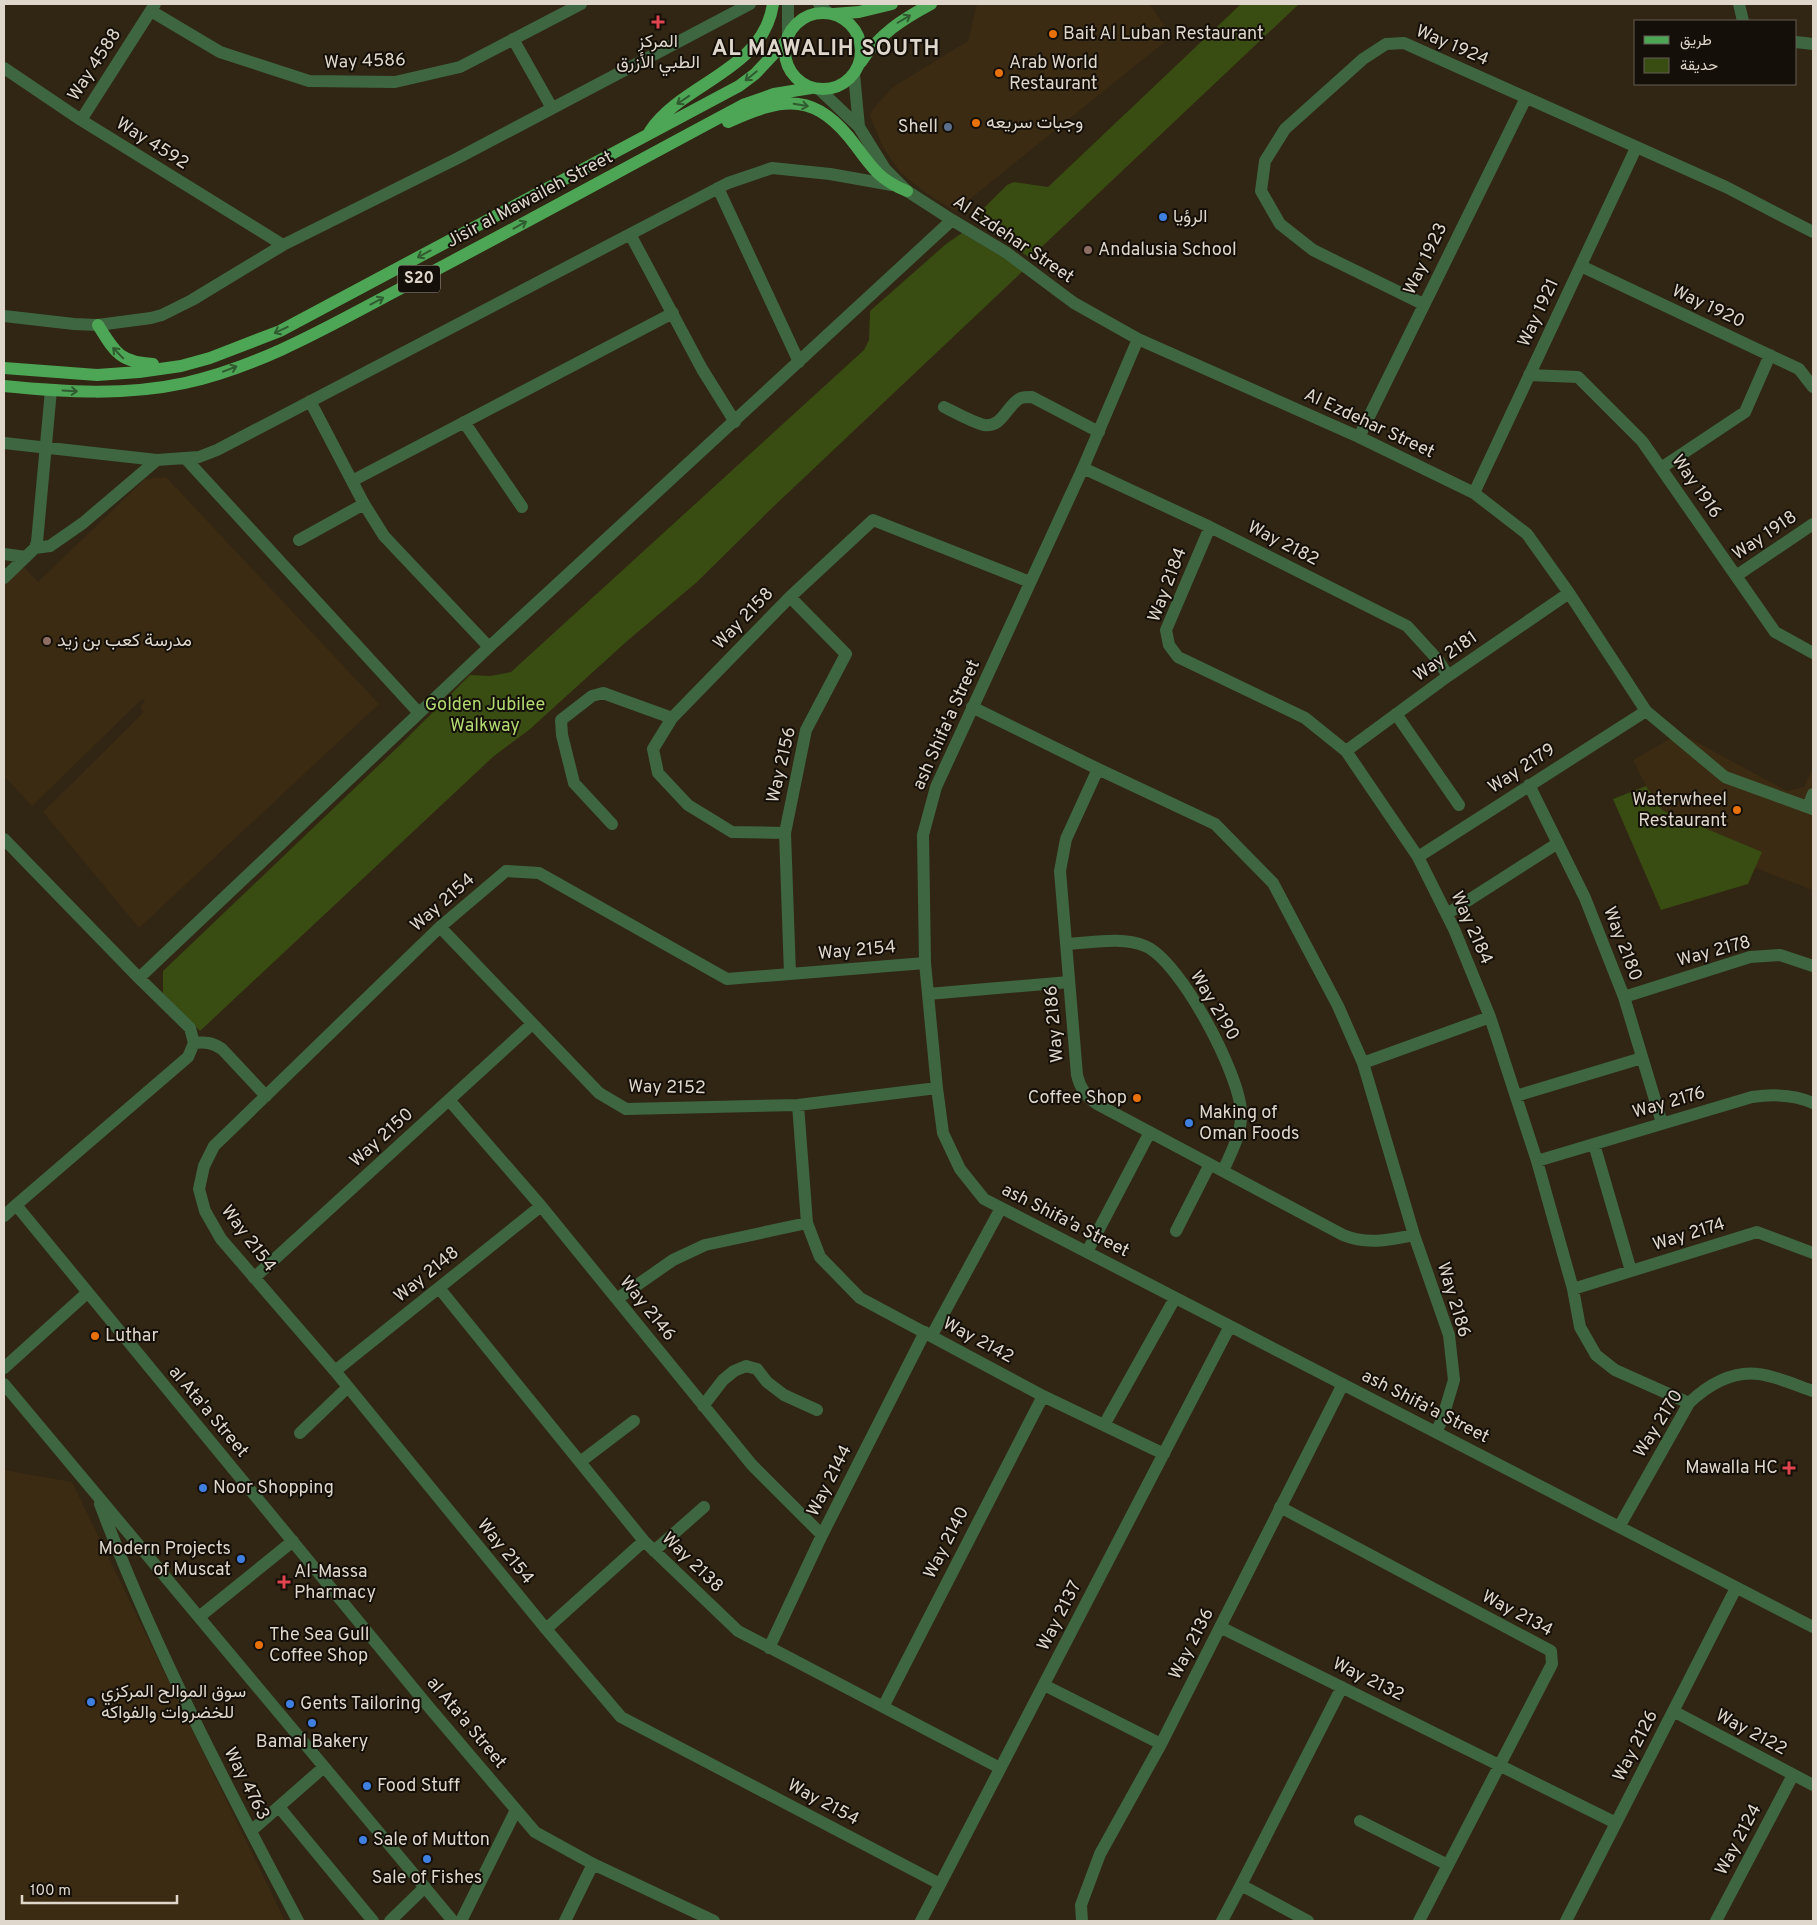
<svg xmlns="http://www.w3.org/2000/svg" width="1817" height="1925" font-family="Overpass,Vazirmatn,sans-serif">
  <style>
    .built { fill: #3b2b13 }
    .green { fill: #394c12 }
    .lines { fill: none; stroke-linecap: round; stroke-linejoin: round }
    .minor { stroke: #3e6741; stroke-width: 12 }
    .major { stroke: #4da656; stroke-width: 12 }
    .oneway { stroke: #305a2f }
    .health-dot { fill: #e0444e; stroke: #140f08; stroke-width: 2 }
    .food-dot { fill: #e8710a; stroke: #140f08; stroke-width: 2 }
    .service-dot { fill: #5c6f8a; stroke: #140f08; stroke-width: 2 }
    .shop-dot { fill: #3f7fe0; stroke: #140f08; stroke-width: 2 }
    .education-dot { fill: #8d6e63; stroke: #140f08; stroke-width: 2 }
    .labels { text-anchor: middle; dominant-baseline: central; stroke-width: 4; stroke-linejoin: round; paint-order: stroke }
    .shield { fill: #140f08; stroke: #a29b91; stroke-width: 1 }
    .shield-label { font-size: 16px; font-weight: bold; fill: #dfd7cc }
    .poi-label { font-size: 18px; fill: #dfd7cc; stroke: #140f08; text-anchor: start }
    .street-label { font-size: 18px; fill: #dfd7cc; stroke: #140f08 }
    .park-label { font-size: 18px; fill: #b2da71; stroke: #140f08 }
    .district-label { font-size: 22px; font-weight: bold; letter-spacing: 1px; fill: #dfd7cc; stroke: #140f08 }
  </style>
  <rect width="100%" height="100%" fill="#312513"/>
  <path class="built" d="M 977,4 L 1149,4 L 1172,36 L 955,211 L 926,193 L 900,172 L 883,147 L 870,116 L 873,109 L 893,87 L 968,41 Z
    M 166,477 L 379,704 L 139,928 L 43,812 L 144,712 L 140,707 L 145,701 L 142,699 L 32,806 L 4,776 L 4,584 L 23,566 L 38,582 L 145,479 Z
    M 1680,733 L 1787,791 L 1804,787 L 1813,768 L 1813,890 L 1755,868 L 1761,852 L 1662,810 L 1646,786 L 1633,760 Z
    M 4,1470 L 72,1482 L 285,1921 L 4,1921 Z"/>
  <path class="green" d="M 1241,4 L 1299,4 L 1030,258 L 985,228 L 981,218 L 984,208 L 1007,185 L 1014,182 L 1048,187 Z
    M 962,233 L 1024,270 L 772,508 L 697,582 L 626,642 L 529,730 L 494,756 L 200,1031 L 163,993 L 163,971 L 401,744 L 470,675 L 490,676 L 511,672 L 864,350 L 869,340 L 870,311 L 946,244 Z
    M 1646,786 L 1662,810 L 1762,852 L 1748,884 L 1661,910 L 1613,799 Z"/>
  <g class="lines">
    <path class="minor" d="M 788,4 L 788,33
      M 819,4 L 828,13
      M 1739,4 L 1743,21
      M 151,11 L 220,52 L 309,81 L 395,82 L 460,67 L 581,4
      M 513,39 L 552,108
      M 1796,42 L 1813,44
      M 4,68 L 81,120 L 283,245
      M 854,74 L 859,127
      M 820,90 L 859,127 L 885,169 L 907,191 L 952,220 L 1007,253 L 1074,303 L 1138,339 L 1359,437 L 1474,493 L 1527,534 L 1569,593 L 1646,711 L 1725,777 L 1813,809
      M 81,120 L 155,4
      M 718,188 L 799,362
      M 630,234 L 702,369 L 735,422
      M 1581,266 L 1799,369 L 1813,387
      M 1423,304 L 1313,250 L 1280,224 L 1261,191 L 1265,161 L 1285,129 L 1363,59 L 1386,44 L 1404,43 L 1726,187 L 1813,232
      M 4,316 L 74,324 L 98,325 L 151,318 L 162,315 L 192,300 L 283,245 L 458,158 L 750,4
      M 1138,339 L 1083,468 L 936,787 L 923,835 L 925,963 L 937,1088 L 943,1133 L 960,1169 L 984,1199 L 1813,1627
      M 1529,375 L 1578,377 L 1642,441 L 1775,632 L 1813,653
      M 310,401 L 364,504 L 384,536 L 489,647
      M 944,407 C 954,412 974,423 984,425 C 1003,428 1007,404 1021,398 C 1024,397 1029,397 1032,397 L 1099,432
      M 464,422 L 522,507
      M 1359,437 L 1526,98
      M 4,443 L 157,460 L 199,457 L 217,450 L 728,183 L 772,168 L 830,174 L 892,185
      M 186,459 L 419,713
      M 1083,468 L 1210,527 L 1407,626 L 1438,660 L 1448,676
      M 1661,468 L 1745,412 L 1770,355
      M 352,481 L 673,313
      M 1474,493 L 1636,148
      M 1210,527 L 1166,630 L 1169,645 L 1178,657 L 1305,718 L 1346,751 L 1418,857 L 1454,929 L 1490,1017 L 1537,1161 L 1573,1289 L 1580,1327 L 1596,1355 L 1615,1370 L 1689,1403
      M 299,540 L 364,504
      M 35,548 L 50,546 L 83,523 L 157,460
      M 4,554 L 26,557
      M 1736,576 L 1813,524
      M 4,578 L 35,548 L 37,542 L 51,390
      M 790,597 L 846,654 L 806,730 L 785,833 L 790,974
      M 972,707 L 1098,769 L 1215,824 L 1273,883 L 1338,1006 L 1363,1063 L 1414,1235 L 1449,1335 L 1454,1380 L 1442,1420 L 1436,1432
      M 1396,714 L 1459,805
      M 1346,751 L 1448,676 L 1569,593
      M 1098,769 L 1066,839 L 1060,871 L 1077,1075 C 1080,1088 1086,1097 1097,1104 L 1343,1235 C 1367,1245 1389,1240 1414,1235
      M 1529,785 L 1585,898 L 1624,997 L 1662,1123
      M 1808,807 L 1813,794
      M 612,824 L 574,783 L 562,735 L 561,720 L 592,696 L 603,693 L 672,718
      M 785,833 L 732,832 L 688,805 L 658,773 L 653,749 L 672,718 L 790,597 L 873,520 L 1030,582
      M 4,839 L 139,978 L 190,1028 L 194,1043
      M 1418,857 L 1646,711
      M 1447,914 L 1558,843
      M 440,927 L 599,1093 L 626,1109 L 798,1105 L 937,1088
      M 1066,944 C 1091,943 1121,936 1145,946 C 1180,960 1241,1076 1241,1113 C 1242,1134 1231,1152 1223,1171
      M 925,963 L 727,979 L 539,873 L 506,871 L 440,927 L 214,1146 L 204,1166 L 199,1189 L 205,1211 L 221,1239 L 335,1371 L 546,1629 L 621,1717 L 940,1884
      M 139,978 L 489,647 L 952,220
      M 928,994 L 1069,982
      M 1624,997 L 1750,957 L 1780,955 L 1813,966
      M 194,1043 L 188,1057 L 16,1205 L 428,1706 L 535,1832 L 593,1864 L 714,1921
      M 194,1043 C 205,1042 212,1042 222,1049 L 266,1096
      M 1363,1063 L 1490,1017
      M 1516,1096 L 1642,1058
      M 449,1100 L 541,1206 L 752,1465 L 822,1535
      M 798,1105 L 807,1223 L 820,1257 L 860,1298 L 1043,1396 L 1164,1454
      M 1594,1144 L 1631,1271
      M 1537,1161 L 1752,1097 C 1773,1094 1793,1094 1813,1103
      M 4,1216 L 16,1205
      M 1176,1231 L 1210,1164
      M 1087,1252 L 1150,1132
      M 254,1278 L 532,1024
      M 439,1288 L 644,1541 L 738,1631 L 1000,1768
      M 1573,1289 L 1757,1232 L 1813,1253
      M 617,1299 L 673,1260 L 705,1245 L 807,1223
      M 932,1335 L 1001,1208
      M 4,1368 L 87,1293
      M 335,1371 L 541,1206
      M 4,1384 L 453,1921
      M 703,1406 L 723,1380 L 734,1371 L 746,1366 L 757,1369 L 767,1382 L 784,1395 L 817,1410
      M 1104,1425 L 1175,1298
      M 300,1433 L 348,1387
      M 580,1462 L 634,1421
      M 100,1504 C 154,1648 226,1785 298,1921
      M 1280,1507 L 1551,1651 L 1552,1664 L 1419,1921
      M 1619,1527 L 1689,1403 C 1708,1385 1731,1371 1758,1374 C 1773,1375 1798,1386 1813,1391
      M 654,1551 L 704,1507
      M 199,1617 L 293,1541
      M 1220,1627 L 1616,1823
      M 546,1629 L 644,1541
      M 769,1648 L 822,1535 L 925,1332
      M 1044,1685 L 1161,1744
      M 883,1707 L 1043,1396
      M 1673,1711 L 1813,1785
      M 279,1807 L 373,1921
      M 1360,1821 L 1448,1865
      M 251,1831 L 324,1767
      M 1241,1885 L 1342,1687
      M 390,1921 L 425,1887
      M 461,1921 L 516,1810
      M 565,1921 L 593,1864
      M 921,1921 L 1230,1326
      M 1082,1921 L 1081,1905 L 1100,1854 L 1161,1744 L 1343,1384
      M 1222,1921 L 1241,1885 L 1308,1921
      M 1566,1921 L 1736,1588
      M 1716,1921 L 1793,1775"/>
    <path class="major" d="M785 51a38 38 0 1 1 76 0a38 38 0 1 1-76 0Z
      M 833,14 L 859,12 L 892,4
      M 861,62 C 879,34 903,19 931,4
      M 728,122 C 785,96 816,92 856,146 C 872,168 881,181 907,191
      M 650,131 C 683,82 763,71 773,4
      M 98,325 C 115,352 119,362 153,364
      M 4,368 L 97,375 L 139,372 L 181,366 L 210,358 L 280,331 L 739,86 L 755,74 L 785,42
      M 4,386 C 65,392 125,396 185,383 C 266,365 338,321 411,283 C 522,225 632,164 743,105 L 774,94 L 811,88"/>
  </g>
  <defs><path id="oneway-shaft" d="M-6 0H5M1.5-3L5.5 0L1.5 3" fill="none" stroke-width="1.6" stroke-linecap="round" stroke-linejoin="round" transform="scale(1.25)"/></defs>
  <g class="oneway">
    <use href="#oneway-shaft" transform="translate(904 19) rotate(-30)"/>
    <use href="#oneway-shaft" transform="translate(751 76) rotate(141)"/>
    <use href="#oneway-shaft" transform="translate(683 100) rotate(146)"/>
    <use href="#oneway-shaft" transform="translate(801 105) rotate(10)"/>
    <use href="#oneway-shaft" transform="translate(520 225) rotate(-29)"/>
    <use href="#oneway-shaft" transform="translate(424 254) rotate(152)"/>
    <use href="#oneway-shaft" transform="translate(377 301) rotate(-28)"/>
    <use href="#oneway-shaft" transform="translate(281 330) rotate(155)"/>
    <use href="#oneway-shaft" transform="translate(118 353) rotate(-134)"/>
    <use href="#oneway-shaft" transform="translate(230 369) rotate(-21)"/>
    <use href="#oneway-shaft" transform="translate(70 391) rotate(3)"/>
  </g>
  <g class="health-dot">
    <path d="M655.5 14.5h5v5h5v5h-5v5h-5v-5h-5v-5h5z"/>
    <path d="M1786.5 1460.5h5v5h5v5h-5v5h-5v-5h-5v-5h5z"/>
    <path d="M281.5 1574.5h5v5h5v5h-5v5h-5v-5h-5v-5h5z"/>
  </g>
  <g class="food-dot">
    <circle cx="1053" cy="34" r="5"/>
    <circle cx="999" cy="73" r="5"/>
    <circle cx="976" cy="123" r="5"/>
    <circle cx="1737" cy="810" r="5"/>
    <circle cx="1137" cy="1098" r="5"/>
    <circle cx="95" cy="1336" r="5"/>
    <circle cx="259" cy="1645" r="5"/>
  </g>
  <circle class="service-dot" cx="948" cy="127" r="5"/>
  <g class="shop-dot">
    <circle cx="1163" cy="217" r="5"/>
    <circle cx="1189" cy="1123" r="5"/>
    <circle cx="203" cy="1488" r="5"/>
    <circle cx="241" cy="1559" r="5"/>
    <circle cx="91" cy="1702" r="5"/>
    <circle cx="290" cy="1704" r="5"/>
    <circle cx="312" cy="1723" r="5"/>
    <circle cx="367" cy="1786" r="5"/>
    <circle cx="363" cy="1840" r="5"/>
    <circle cx="427" cy="1859" r="5"/>
  </g>
  <g class="education-dot">
    <circle cx="1088" cy="250" r="5"/>
    <circle cx="47" cy="641" r="5"/>
  </g>
  <g class="labels">
    <rect class="shield" x="398" y="265.5" width="42" height="27" rx="4"/>
    <g class="shield-label">
      <text x="419" y="279">S20</text>
    </g>
    <g class="poi-label">
      <text x="1063" y="34">Bait Al Luban Restaurant</text>
      <text x="658" y="42" text-anchor="middle">المركز<tspan x="658" dy="21">الطبي الأزرق</tspan></text>
      <text x="1009" y="63">Arab World<tspan x="1009" dy="21">Restaurant</tspan></text>
      <text x="986" y="123">وجبات سريعه</text>
      <text x="938" y="127" text-anchor="end">Shell</text>
      <text x="1173" y="217">الرؤيا</text>
      <text x="1098" y="250">Andalusia School</text>
      <text x="57" y="641">مدرسة كعب بن زيد</text>
      <text x="1727" y="800" text-anchor="end">Waterwheel<tspan x="1727" dy="21">Restaurant</tspan></text>
      <text x="1127" y="1098" text-anchor="end">Coffee Shop</text>
      <text x="1199" y="1113">Making of<tspan x="1199" dy="21">Oman Foods</tspan></text>
      <text x="105" y="1336">Luthar</text>
      <text x="1778" y="1468" text-anchor="end">Mawalla HC</text>
      <text x="213" y="1488">Noor Shopping</text>
      <text x="231" y="1549" text-anchor="end">Modern Projects<tspan x="231" dy="21">of Muscat</tspan></text>
      <text x="294" y="1572">Al-Massa<tspan x="294" dy="21">Pharmacy</tspan></text>
      <text x="269" y="1635">The Sea Gull<tspan x="269" dy="21">Coffee Shop</tspan></text>
      <text x="101" y="1692">سوق الموالح المركزي<tspan x="101" dy="21">للخضروات والفواكه</tspan></text>
      <text x="300" y="1704">Gents Tailoring</text>
      <text x="312" y="1742" text-anchor="middle">Bamal Bakery</text>
      <text x="377" y="1786">Food Stuff</text>
      <text x="373" y="1840">Sale of Mutton</text>
      <text x="427" y="1878" text-anchor="middle">Sale of Fishes</text>
    </g>
    <g class="street-label">
      <text transform="translate(1452 46) rotate(23)">Way 1924</text>
      <text transform="translate(365 62) rotate(-2)">Way 4586</text>
      <text transform="translate(95 65) rotate(-57)">Way 4588</text>
      <text transform="translate(152 144) rotate(32)">Way 4592</text>
      <text transform="translate(530 200) rotate(-28)">Jisir al Mawaileh Street</text>
      <text transform="translate(1013 240) rotate(34)">Al Ezdehar Street</text>
      <text transform="translate(1426 259) rotate(-64)">Way 1923</text>
      <text transform="translate(1708 307) rotate(25)">Way 1920</text>
      <text transform="translate(1539 313) rotate(-65)">Way 1921</text>
      <text transform="translate(1369 424) rotate(25)">Al Ezdehar Street</text>
      <text transform="translate(1696 487) rotate(55)">Way 1916</text>
      <text transform="translate(1765 536) rotate(-34)">Way 1918</text>
      <text transform="translate(1283 544) rotate(27)">Way 2182</text>
      <text transform="translate(1168 585) rotate(-69)">Way 2184</text>
      <text transform="translate(744 619) rotate(-46)">Way 2158</text>
      <text transform="translate(1446 657) rotate(-35)">Way 2181</text>
      <text transform="translate(947 725) rotate(-66)">ash Shifa'a Street</text>
      <text transform="translate(782 765) rotate(-77)">Way 2156</text>
      <text transform="translate(1522 769) rotate(-33)">Way 2179</text>
      <text transform="translate(443 903) rotate(-41)">Way 2154</text>
      <text transform="translate(1471 928) rotate(66)">Way 2184</text>
      <text transform="translate(1622 944) rotate(69)">Way 2180</text>
      <text transform="translate(857 951) rotate(-5)">Way 2154</text>
      <text transform="translate(1714 952) rotate(-15)">Way 2178</text>
      <text transform="translate(1214 1006) rotate(59)">Way 2190</text>
      <text transform="translate(1055 1024) rotate(-95)">Way 2186</text>
      <text transform="translate(667 1088) rotate(1)">Way 2152</text>
      <text transform="translate(1669 1103) rotate(-16)">Way 2176</text>
      <text transform="translate(382 1138) rotate(-42)">Way 2150</text>
      <text transform="translate(1065 1221) rotate(27)">ash Shifa'a Street</text>
      <text transform="translate(1689 1235) rotate(-17)">Way 2174</text>
      <text transform="translate(248 1239) rotate(53)">Way 2154</text>
      <text transform="translate(427 1275) rotate(-39)">Way 2148</text>
      <text transform="translate(1453 1300) rotate(73)">Way 2186</text>
      <text transform="translate(647 1309) rotate(51)">Way 2146</text>
      <text transform="translate(978 1341) rotate(28)">Way 2142</text>
      <text transform="translate(1425 1407) rotate(27)">ash Shifa'a Street</text>
      <text transform="translate(208 1412) rotate(50)">al Ata'a Street</text>
      <text transform="translate(1659 1424) rotate(-58)">Way 2170</text>
      <text transform="translate(830 1481) rotate(-63)">Way 2144</text>
      <text transform="translate(947 1543) rotate(-63)">Way 2140</text>
      <text transform="translate(505 1552) rotate(51)">Way 2154</text>
      <text transform="translate(692 1563) rotate(44)">Way 2138</text>
      <text transform="translate(1517 1614) rotate(28)">Way 2134</text>
      <text transform="translate(1060 1616) rotate(-63)">Way 2137</text>
      <text transform="translate(1192 1644) rotate(-63)">Way 2136</text>
      <text transform="translate(1368 1680) rotate(26)">Way 2132</text>
      <text transform="translate(466 1723) rotate(50)">al Ata'a Street</text>
      <text transform="translate(1751 1733) rotate(28)">Way 2122</text>
      <text transform="translate(1636 1746) rotate(-63)">Way 2126</text>
      <text transform="translate(246 1784) rotate(63)">Way 4763</text>
      <text transform="translate(823 1803) rotate(28)">Way 2154</text>
      <text transform="translate(1739 1840) rotate(-62)">Way 2124</text>
    </g>
    <g class="park-label">
      <text x="485" y="705">Golden Jubilee<tspan x="485" dy="21">Walkway</tspan></text>
    </g>
    <g class="district-label">
      <text x="826" y="49">AL MAWALIH SOUTH</text>
    </g>
  </g>
  <rect width="1817" height="1925" fill="none" stroke="#dfd7cc" stroke-width="10"/>
  <rect x="1634" y="20" width="162" height="65" fill="#140f08" stroke="#655f56"/>
  <rect x="1644" y="36" width="25" height="8" fill="#4da656" stroke="#655f56"/>
  <text x="1680" y="45" font-size="15" fill="#dfd7cc">طريق</text>
  <rect x="1644" y="58" width="25" height="15" fill="#394c12" stroke="#655f56"/>
  <text x="1680" y="70" font-size="15" fill="#dfd7cc">حديقة</text>
  <path d="M22 1895v8h155v-8" fill="none" stroke="#dfd7cc" stroke-width="2.5"/>
  <text x="30" y="1895" font-size="15" fill="#dfd7cc" stroke="#140f08" stroke-width="4" paint-order="stroke">100 m</text>
</svg>
